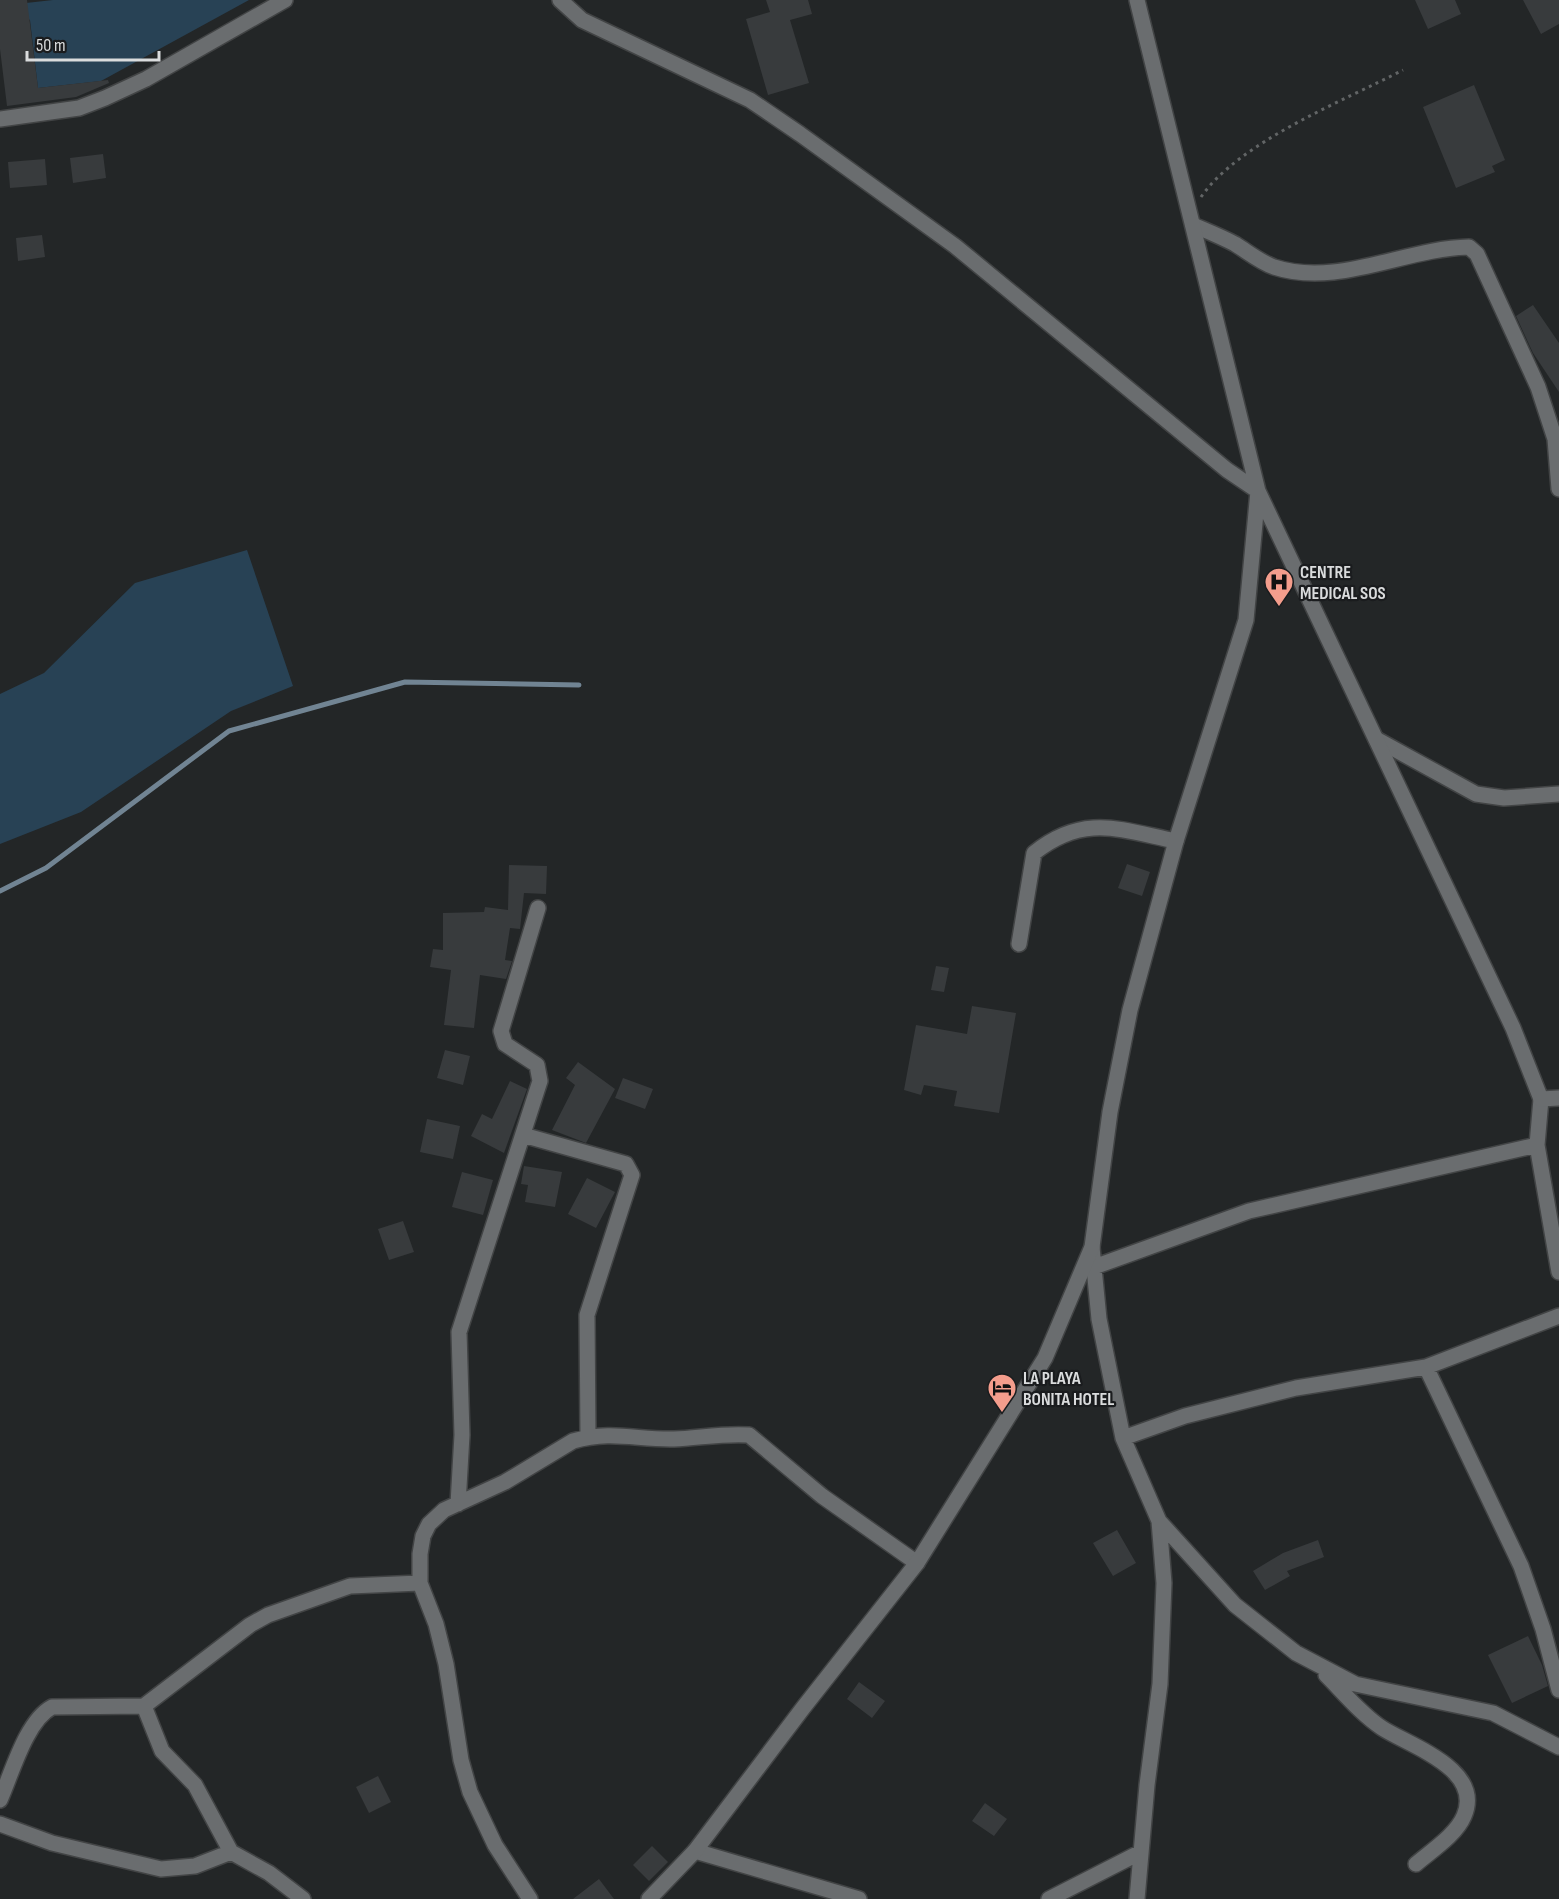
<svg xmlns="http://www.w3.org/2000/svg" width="1559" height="1899" font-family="'Sofia Sans Condensed',sans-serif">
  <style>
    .green { fill: #284255 }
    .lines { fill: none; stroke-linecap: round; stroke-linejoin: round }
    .stream { stroke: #718493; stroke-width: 5 }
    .building { fill: #383b3d }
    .minor-casing { stroke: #424445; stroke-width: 18 }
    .tertiary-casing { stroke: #424445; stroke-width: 18 }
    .path { stroke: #626566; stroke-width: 3; stroke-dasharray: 3 4.5; stroke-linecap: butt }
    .minor { stroke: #6a6d6f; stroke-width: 15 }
    .tertiary { stroke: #6a6d6f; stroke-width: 15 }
    .labels { text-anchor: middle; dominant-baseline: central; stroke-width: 4.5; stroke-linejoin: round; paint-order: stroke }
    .poi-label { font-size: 18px; font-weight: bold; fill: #dadcdd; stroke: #1a1c1e; text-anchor: start }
  </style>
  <rect width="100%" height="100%" fill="#232627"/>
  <path class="green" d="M 53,0 L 249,0 L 101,81 L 38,88 L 30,20 L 8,5 Z
    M 247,550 L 293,686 L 231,711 L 81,812 L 0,844 L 0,694 L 44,673 L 135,583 Z"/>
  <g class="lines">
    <path class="stream" d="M 0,891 L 46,868 L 229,731 L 405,682 L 579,685"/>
  </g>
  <path class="building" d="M 0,0 L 27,0 L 38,88 L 108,80 L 109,83 L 76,97 L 7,106 L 0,49 Z
    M 766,0 L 808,0 L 812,14 L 790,20 L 809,83 L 768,95 L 746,19 L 770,12 Z
    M 1415,0 L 1455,0 L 1461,14 L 1428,29 Z
    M 1523,0 L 1559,0 L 1559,24 L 1541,34 Z
    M 1474,85 L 1505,160 L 1492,166 L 1495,172 L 1456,188 L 1423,107 Z
    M 103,154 L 106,178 L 73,183 L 70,158 Z
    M 45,159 L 47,185 L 10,188 L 8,162 Z
    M 42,235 L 45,257 L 18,261 L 16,238 Z
    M 1533,305 L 1559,343 L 1559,392 L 1533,353 L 1516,316 Z
    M 1127,864 L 1150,872 L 1142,896 L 1118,888 Z
    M 509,865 L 547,866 L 546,894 L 524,893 L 520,929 L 510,928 L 505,960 L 512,961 L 506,979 L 480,975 L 474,1028 L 444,1025 L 451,970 L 430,967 L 433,949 L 443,950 L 443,913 L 484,912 L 485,907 L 508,910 Z
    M 936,966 L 949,968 L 944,992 L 931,990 Z
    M 972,1006 L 1016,1013 L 999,1113 L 954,1106 L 957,1091 L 924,1085 L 921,1095 L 904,1090 L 916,1025 L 967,1034 Z
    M 445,1050 L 470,1056 L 463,1085 L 437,1078 Z
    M 578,1062 L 615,1089 L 586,1143 L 552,1130 L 575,1085 L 566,1078 Z
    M 623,1078 L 653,1089 L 645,1109 L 615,1098 Z
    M 510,1081 L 527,1089 L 504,1153 L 471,1136 L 482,1114 L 492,1119 Z
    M 427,1119 L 460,1126 L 453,1159 L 420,1152 Z
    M 524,1166 L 562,1172 L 555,1207 L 525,1202 L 528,1185 L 521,1184 Z
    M 462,1172 L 493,1180 L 483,1215 L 452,1207 Z
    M 587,1178 L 615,1192 L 596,1228 L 568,1214 Z
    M 403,1221 L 414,1252 L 389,1260 L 378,1229 Z
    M 1117,1530 L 1136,1563 L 1113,1576 L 1093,1543 Z
    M 1318,1540 L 1324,1557 L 1287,1571 L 1290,1576 L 1265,1590 L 1253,1571 L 1283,1553 Z
    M 1528,1636 L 1542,1665 L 1548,1686 L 1512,1703 L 1488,1655 Z
    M 859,1682 L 885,1701 L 872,1718 L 847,1699 Z
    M 378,1776 L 391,1802 L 369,1813 L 356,1787 Z
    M 985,1803 L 1007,1819 L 994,1836 L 972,1821 Z
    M 652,1846 L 668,1862 L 649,1881 L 633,1865 Z
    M 599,1879 L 614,1899 L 573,1899 Z"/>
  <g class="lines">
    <g class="minor-casing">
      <path id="minor" d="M 1193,225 C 1207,231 1222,237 1235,244 C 1248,252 1260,262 1274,267 C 1338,288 1405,248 1469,247 L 1477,254 L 1538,387 L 1555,439 L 1559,489
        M 1376,739 L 1476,794 L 1504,798 L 1559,794
        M 1019,944 L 1034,853 C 1084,813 1121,830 1176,841
        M 1541,1099 L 1537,1145 L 1559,1272
        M 523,1135 L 626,1164 L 632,1175 L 587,1315 L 588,1437
        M 1092,1247 L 1099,1319 L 1123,1438 L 1159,1521 L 1164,1583 L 1160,1684 L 1147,1785 L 1137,1899
        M 1094,1267 L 1249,1211 L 1537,1145
        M 1426,1367 L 1521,1566 L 1543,1629 L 1559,1690
        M 1123,1438 L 1185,1416 L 1296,1388 L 1426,1367 L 1559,1316
        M 458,1504 L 462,1435 L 459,1332 L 540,1081 L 537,1065 L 505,1044 L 501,1031 L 538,908
        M 1159,1521 L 1235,1605 L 1296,1653 L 1355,1684 L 1493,1713 L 1559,1747
        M 1326,1675 C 1343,1692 1361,1714 1382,1728 C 1410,1746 1484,1769 1464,1816 C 1456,1835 1431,1851 1416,1864
        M 0,1800 C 12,1773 26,1721 52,1707 L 144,1706
        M 0,1824 L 52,1843 L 161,1869 L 195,1866 L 231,1852
        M 695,1851 L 859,1899
        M 303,1899 L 269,1873 L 231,1852 L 195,1785 L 162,1751 L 144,1706 L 250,1625 L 268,1615 L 350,1586 L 420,1583
        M 530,1899 L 495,1845 L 470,1792 L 461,1760 L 446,1664 L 436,1624 L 420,1583 L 420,1554 L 423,1536 L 429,1524 L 444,1510 L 505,1482 L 573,1441 C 612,1430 637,1440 674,1439 C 699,1438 724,1433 749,1435 L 822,1496 L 917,1563
        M 1049,1899 L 1141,1852"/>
    </g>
    <g class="tertiary-casing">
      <path id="tertiary" d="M 560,0 L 582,20 L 750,100 L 800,134 L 955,246 L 1227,470 L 1258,491 L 1246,620 L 1176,841 L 1130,1010 L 1110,1112 L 1092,1247 L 1045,1358 L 917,1563 L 803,1708 L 695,1851 L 649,1899
        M 1137,0 L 1258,491 L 1513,1028 L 1541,1099 L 1559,1098
        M 0,119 L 79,108 L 105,98 L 146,79 L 285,0"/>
    </g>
    <path class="path" d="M 1201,197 C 1239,142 1343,101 1403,70"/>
    <use href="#minor" class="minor"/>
    <use href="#tertiary" class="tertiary"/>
  </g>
  <defs>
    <g id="hospital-pin" transform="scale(1.5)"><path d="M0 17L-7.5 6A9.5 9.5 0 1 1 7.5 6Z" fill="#f49d8c" stroke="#1a1c1e"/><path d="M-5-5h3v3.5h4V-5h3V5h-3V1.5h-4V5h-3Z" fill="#111"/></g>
    <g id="hotel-pin" transform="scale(1.5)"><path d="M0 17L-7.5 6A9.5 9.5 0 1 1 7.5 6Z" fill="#f49d8c" stroke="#1a1c1e"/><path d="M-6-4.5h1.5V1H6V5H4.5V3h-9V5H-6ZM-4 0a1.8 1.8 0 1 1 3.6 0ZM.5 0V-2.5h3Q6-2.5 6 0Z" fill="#111"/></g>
  </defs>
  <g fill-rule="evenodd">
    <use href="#hospital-pin" x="1279" y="582"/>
    <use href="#hotel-pin" x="1002" y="1388"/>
  </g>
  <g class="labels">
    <g class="poi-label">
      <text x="1300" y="572">CENTRE<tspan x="1300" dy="21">MEDICAL SOS</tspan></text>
      <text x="1023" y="1378">LA PLAYA<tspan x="1023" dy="21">BONITA HOTEL</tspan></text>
    </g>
  </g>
  <path d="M27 51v9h132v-9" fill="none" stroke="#dadcdd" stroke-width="3"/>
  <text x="36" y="51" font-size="18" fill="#dadcdd" stroke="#1a1c1e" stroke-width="4.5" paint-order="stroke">50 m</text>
</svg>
